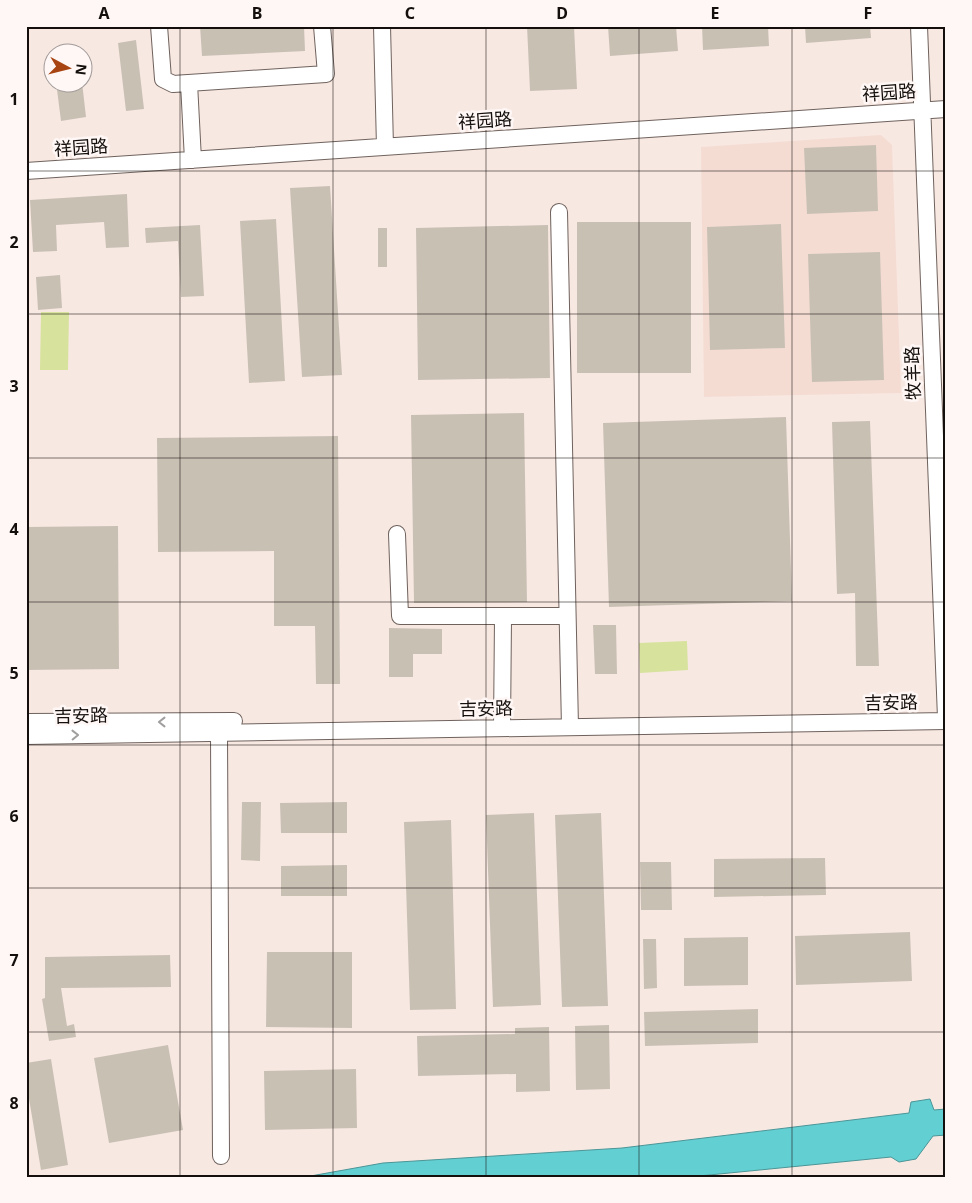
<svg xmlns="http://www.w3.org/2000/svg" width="972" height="1203" font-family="'Noto Sans','Noto Sans SC',sans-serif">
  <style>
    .built { fill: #f4dcd3 }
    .green { fill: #d7e29d }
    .water { fill: #62cfd2; stroke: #4b9597 }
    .building { fill: #c9c0b4 }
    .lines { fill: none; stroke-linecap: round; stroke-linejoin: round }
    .minor-casing { stroke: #6f625d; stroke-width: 18 }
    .minor { stroke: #fff; stroke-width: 16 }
    .oneway { stroke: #a19f9e }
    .grid { fill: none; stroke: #140f0d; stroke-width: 1; stroke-opacity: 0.55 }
    .labels { text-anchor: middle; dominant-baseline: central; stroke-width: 5; stroke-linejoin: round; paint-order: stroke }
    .street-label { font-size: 18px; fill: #140f0d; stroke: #fef7f5 }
    .neatline { fill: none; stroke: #140f0d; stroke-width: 2 }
    .grid-label { font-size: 16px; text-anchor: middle; font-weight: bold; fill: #140f0d }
  </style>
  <rect width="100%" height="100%" fill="#f8e8e2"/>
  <path class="built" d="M 881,135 L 892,145 L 901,393 L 704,397 L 701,147 Z"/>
  <path class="green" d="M 41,312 L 69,312 L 68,370 L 40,370 Z
    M 687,641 L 688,670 L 640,673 L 639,643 Z"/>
  <path class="water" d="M 930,1099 L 934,1110 L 946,1109 L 946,1135 L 933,1136 L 916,1159 L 899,1162 L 891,1157 L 689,1177 L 305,1177 L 383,1163 L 622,1148 L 909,1113 L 911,1102 Z"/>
  <path class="building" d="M 200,26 L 304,26 L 305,51 L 202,56 Z
    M 527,26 L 574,26 L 577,89 L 530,91 Z
    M 608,26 L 676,26 L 678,51 L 610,56 Z
    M 702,26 L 768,26 L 769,46 L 703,50 Z
    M 805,26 L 870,26 L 871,38 L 806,43 Z
    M 136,40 L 144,109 L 126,111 L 118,43 Z
    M 56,82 L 82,82 L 86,117 L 61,121 Z
    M 876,145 L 878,211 L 807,214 L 804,148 Z
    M 330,186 L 342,375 L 302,377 L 290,188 Z
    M 127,194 L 129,247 L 106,248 L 104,222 L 56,225 L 57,251 L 33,252 L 30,200 Z
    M 276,219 L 285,381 L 249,383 L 240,221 Z
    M 577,222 L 691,222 L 691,373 L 577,373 Z
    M 781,224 L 785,348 L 710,350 L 707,227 Z
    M 200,225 L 204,296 L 181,297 L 178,241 L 146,243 L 145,228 Z
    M 548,225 L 550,378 L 418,380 L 416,228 Z
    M 378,228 L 387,228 L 387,267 L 378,267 Z
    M 880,252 L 884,380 L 812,382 L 808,254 Z
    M 60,275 L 62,308 L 38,310 L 36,277 Z
    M 524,413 L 527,602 L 414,603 L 411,415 Z
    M 786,417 L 792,601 L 609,607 L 603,423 Z
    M 870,421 L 879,666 L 856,666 L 855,593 L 837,594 L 832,422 Z
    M 338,436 L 340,684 L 316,684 L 315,626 L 274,626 L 274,551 L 158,552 L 157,438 Z
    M 118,526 L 119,669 L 26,670 L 26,527 Z
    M 593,625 L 616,625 L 617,674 L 595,674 Z
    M 389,628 L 442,629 L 442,654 L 413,654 L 413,677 L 389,677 Z
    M 242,802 L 261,802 L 260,861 L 241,860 Z
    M 347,802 L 347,833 L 281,833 L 280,803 Z
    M 534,813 L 541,1005 L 493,1007 L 486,815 Z
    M 601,813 L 608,1006 L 562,1007 L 555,815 Z
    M 451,820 L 456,1009 L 410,1010 L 404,822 Z
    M 825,858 L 826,895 L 714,897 L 714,859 Z
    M 640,862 L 671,862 L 672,910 L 641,910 Z
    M 347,865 L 347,896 L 281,896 L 281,866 Z
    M 910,932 L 912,981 L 796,985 L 795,936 Z
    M 748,937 L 748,985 L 684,986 L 684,938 Z
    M 643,939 L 656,939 L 657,988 L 644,989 Z
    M 267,952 L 352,952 L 352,1028 L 266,1027 Z
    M 170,955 L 171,987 L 61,988 L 67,1026 L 74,1024 L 76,1037 L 49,1041 L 42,999 L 45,998 L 45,957 Z
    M 758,1009 L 758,1043 L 645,1046 L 644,1012 Z
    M 609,1025 L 610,1089 L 576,1090 L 575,1026 Z
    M 549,1027 L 550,1091 L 516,1092 L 516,1074 L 418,1076 L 417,1036 L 515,1034 L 515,1028 Z
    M 168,1045 L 183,1130 L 109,1143 L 94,1058 Z
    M 51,1059 L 68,1165 L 41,1170 L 26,1081 L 26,1063 Z
    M 356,1069 L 357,1128 L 265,1130 L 264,1071 Z"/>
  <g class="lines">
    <g class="minor-casing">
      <path id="minor" d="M 159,26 L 163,79 L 173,84 L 326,74 L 322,26
        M 382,26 L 385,147
        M 919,26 L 946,718
        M 189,83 L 193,160
        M 26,171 L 946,109
        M 559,212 L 570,727
        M 397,534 L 400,616 L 567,616
        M 26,722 L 234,721
        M 502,728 L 503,618
        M 219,733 L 221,1156
        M 26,736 L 946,721"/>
    </g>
    <use href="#minor" class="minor"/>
  </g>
  <defs><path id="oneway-chevron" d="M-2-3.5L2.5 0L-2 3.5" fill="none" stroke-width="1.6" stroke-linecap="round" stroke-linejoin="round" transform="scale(1.25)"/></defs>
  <g class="oneway">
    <use href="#oneway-chevron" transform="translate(162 722) rotate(180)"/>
    <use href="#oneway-chevron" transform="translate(75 735) rotate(-1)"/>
  </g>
  <path class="grid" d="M 180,26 L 180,1177M 333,26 L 333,1177M 486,26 L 486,1177M 639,26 L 639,1177M 792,26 L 792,1177M 26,171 L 946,171M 26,314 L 946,314M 26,458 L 946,458M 26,602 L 946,602M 26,745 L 946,745M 26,888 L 946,888M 26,1032 L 946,1032"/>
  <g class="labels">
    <g class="street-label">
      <text transform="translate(889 92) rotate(-4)">祥园路</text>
      <text transform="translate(485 120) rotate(-4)">祥园路</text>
      <text transform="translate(81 147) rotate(-4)">祥园路</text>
      <text transform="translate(912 373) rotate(-92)">牧羊路</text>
      <text transform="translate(891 702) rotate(-1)">吉安路</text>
      <text transform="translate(486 708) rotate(-1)">吉安路</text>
      <text transform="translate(81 715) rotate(-1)">吉安路</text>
    </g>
  </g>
  <rect width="972" height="1203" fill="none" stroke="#fef7f5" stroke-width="55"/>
  <g transform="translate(68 68) rotate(97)"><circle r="24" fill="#fef7f5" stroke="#a09a98"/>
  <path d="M0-4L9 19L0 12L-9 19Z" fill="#a84412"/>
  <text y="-8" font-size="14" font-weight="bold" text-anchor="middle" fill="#140f0d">N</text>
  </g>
  <rect x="28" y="28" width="916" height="1148" class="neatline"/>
  <g class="grid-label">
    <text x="104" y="19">A</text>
    <text x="257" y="19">B</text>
    <text x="410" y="19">C</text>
    <text x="562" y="19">D</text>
    <text x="715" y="19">E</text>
    <text x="868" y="19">F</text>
    <text x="14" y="105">1</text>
    <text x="14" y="248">2</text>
    <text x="14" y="392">3</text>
    <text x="14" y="535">4</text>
    <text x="14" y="679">5</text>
    <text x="14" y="822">6</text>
    <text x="14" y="966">7</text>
    <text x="14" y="1109">8</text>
  </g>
</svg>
